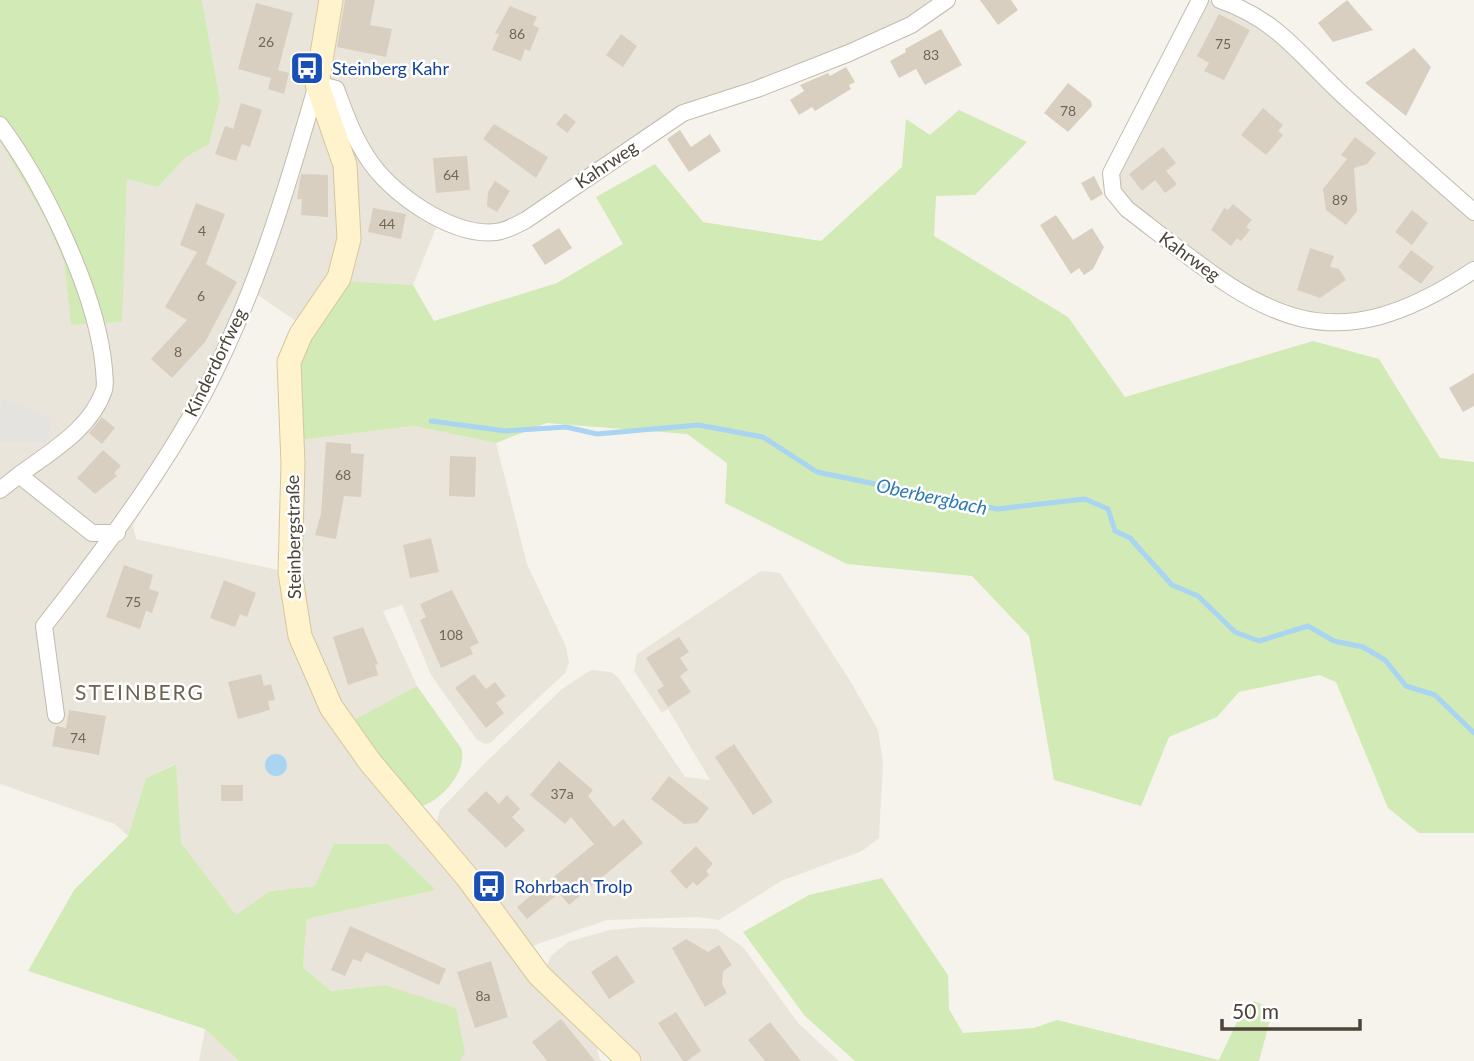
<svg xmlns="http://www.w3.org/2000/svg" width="1474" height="1061" font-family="Lato,sans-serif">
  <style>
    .residential { fill: #eae5da }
    .green { fill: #d2eab5 }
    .parking { fill: #e5e3e0 }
    .water { fill: #a9d4f2 }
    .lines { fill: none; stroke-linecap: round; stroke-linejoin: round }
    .stream { stroke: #a9d4f2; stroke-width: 5 }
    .building { fill: #d8cfc1 }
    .minor-casing { stroke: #c2bbae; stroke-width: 18 }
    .secondary-casing { stroke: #d6c79b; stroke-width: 25 }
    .minor { stroke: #fff; stroke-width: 16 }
    .secondary { stroke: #fff3cd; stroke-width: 23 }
    .labels { text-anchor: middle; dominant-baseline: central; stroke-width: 5; stroke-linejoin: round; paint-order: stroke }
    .number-label { font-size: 14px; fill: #6e675b }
    .transit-label { font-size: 18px; fill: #164399; stroke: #fff; text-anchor: start }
    .street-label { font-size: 18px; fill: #4b4439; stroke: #fff }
    .water-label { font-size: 19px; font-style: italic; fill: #2e7ab2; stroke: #fff }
    .quarter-label { font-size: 21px; letter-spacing: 2px; fill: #6e6250; stroke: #fff }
  </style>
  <rect width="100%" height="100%" fill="#f6f3ec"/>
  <path class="residential" d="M 202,0 L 938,0 L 908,20 L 755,84 L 720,93 L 523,215 L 497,226 L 473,225 L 442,213 L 413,285 L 346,281 L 312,332 L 255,293 L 203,402 L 133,525 L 136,539 L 278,570 L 297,571 L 299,440 L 414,426 L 496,443 L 527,564 L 566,647 L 569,663 L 565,673 L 490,743 L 485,744 L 477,740 L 431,675 L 402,605 L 383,611 L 417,686 L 351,722 L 436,824 L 440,810 L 484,764 L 562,689 L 591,670 L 611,672 L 618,677 L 685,777 L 710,780 L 668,709 L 662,713 L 634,671 L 637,654 L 761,571 L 780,573 L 849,679 L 878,730 L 883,763 L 879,838 L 862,851 L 781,881 L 719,920 L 698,917 L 607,920 L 529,947 L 545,969 L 551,956 L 568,942 L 609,930 L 644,927 L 717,929 L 743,947 L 798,1023 L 839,1061 L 640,1061 L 609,1032 L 597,1050 L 601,1061 L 460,1061 L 465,1052 L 385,985 L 331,991 L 303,967 L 307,919 L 436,890 L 315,886 L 270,891 L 236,916 L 181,843 L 175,764 L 146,778 L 128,836 L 115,824 L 0,784 L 0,141 L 45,218 L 64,262 L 71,325 L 121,322 L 127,178 L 158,187 L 186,157 L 209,144 L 220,100 Z
    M 1207,0 L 1258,21 L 1474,218 L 1474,263 L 1415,297 L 1364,315 L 1319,319 L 1256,296 L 1131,205 L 1119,190 L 1117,174 Z
    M 205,1029 L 239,1061 L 199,1061 Z"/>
  <path class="green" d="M 0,0 L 202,0 L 220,100 L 209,144 L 186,157 L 158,187 L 127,179 L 122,322 L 71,325 L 64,262 L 45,218 L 0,141 Z
    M 959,110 L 1027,142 L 975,195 L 936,196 L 934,236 L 1068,317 L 1125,397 L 1313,341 L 1379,359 L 1440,458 L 1474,462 L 1474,833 L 1419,833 L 1388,808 L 1336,682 L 1319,675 L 1239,692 L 1217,717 L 1169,737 L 1141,806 L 1054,780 L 1029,636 L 972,576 L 847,564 L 725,503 L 727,463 L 687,434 L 547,423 L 496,443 L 414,426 L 299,440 L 294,376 L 302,353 L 346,281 L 413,285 L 434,321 L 557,283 L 623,244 L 596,197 L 655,164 L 703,222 L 821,241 L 902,167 L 906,119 L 930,135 Z
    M 417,686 L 461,748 C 469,769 441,802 421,806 L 350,722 Z
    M 176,764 L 181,843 L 236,915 L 270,891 L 315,886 L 334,844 L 388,844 L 436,890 L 307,919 L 303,967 L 331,991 L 385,985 L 456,1008 L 465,1053 L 460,1061 L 239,1061 L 205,1029 L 28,971 L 74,890 L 128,836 L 146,778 Z
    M 882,878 L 948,975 L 949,1009 L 963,1033 L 1034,1028 L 1057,1020 L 1219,1060 L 1243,1009 L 1254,1001 L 1273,1009 L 1259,1061 L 855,1061 L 805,1016 L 743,932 L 809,895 Z"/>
  <path class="parking" d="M 1,398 L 53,419 L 46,442 L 0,442 Z"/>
  <path class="water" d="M265 765a11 11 0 1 1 22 0a11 11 0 1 1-22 0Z"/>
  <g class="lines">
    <path class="stream" d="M 431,421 L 506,431 L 566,427 L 597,434 L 698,425 L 763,437 L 817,472 L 997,509 L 1085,499 L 1108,509 L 1115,531 L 1130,538 L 1172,585 L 1198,596 L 1235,632 L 1259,641 L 1308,626 L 1334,641 L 1363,647 L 1385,660 L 1406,686 L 1435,695 L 1474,733"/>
  </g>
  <path class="building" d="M 345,0 L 375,0 L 370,25 L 392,29 L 386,57 L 337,47 Z
    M 980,0 L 1011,0 L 1018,10 L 998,25 Z
    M 1347,0 L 1373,30 L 1333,42 L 1318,23 Z
    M 256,3 L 293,13 L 278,70 L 289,73 L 284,94 L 268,89 L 271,78 L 238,69 Z
    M 510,6 L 537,17 L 533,25 L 539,28 L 530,51 L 525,49 L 521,61 L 492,50 L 499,34 L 495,33 Z
    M 1219,14 L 1250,30 L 1224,80 L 1204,71 L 1209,63 L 1197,56 Z
    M 941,29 L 962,65 L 925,85 L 916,69 L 899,78 L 890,61 L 906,52 L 905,49 Z
    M 621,34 L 637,46 L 623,67 L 606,55 Z
    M 1414,48 L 1431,67 L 1406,116 L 1365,83 Z
    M 846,67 L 855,82 L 849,85 L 851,89 L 815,111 L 812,107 L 799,115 L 790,100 L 804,91 L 800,85 L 828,73 L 830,76 Z
    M 1068,83 L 1091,101 L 1092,106 L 1068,132 L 1044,113 Z
    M 241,103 L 262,110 L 250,147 L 242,144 L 236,161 L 215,154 L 225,126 L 233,129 Z
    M 1263,108 L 1283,125 L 1278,131 L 1283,135 L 1266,155 L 1241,135 Z
    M 565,113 L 576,122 L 567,133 L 556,124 Z
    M 494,124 L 548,157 L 536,178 L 483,139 Z
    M 680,130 L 691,147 L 710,134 L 721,151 L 689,172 L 667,139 Z
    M 1355,137 L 1376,153 L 1367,164 L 1354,168 L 1357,211 L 1346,225 L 1326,210 L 1323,189 L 1347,159 L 1341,155 Z
    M 1163,147 L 1176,163 L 1166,171 L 1177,184 L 1165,193 L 1155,180 L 1142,191 L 1129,174 Z
    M 467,156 L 470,190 L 436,193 L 433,158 Z
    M 301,174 L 328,175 L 328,217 L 301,215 L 302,199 L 297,199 Z
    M 1094,176 L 1103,194 L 1091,201 L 1081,183 Z
    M 495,181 L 510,191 L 497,212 L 487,206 L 488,192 Z
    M 196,203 L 225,214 L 206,264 L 237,282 L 205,342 L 172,378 L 151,359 L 187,320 L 165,307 L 197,252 L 180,245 Z
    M 1233,204 L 1252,220 L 1246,227 L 1250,230 L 1241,241 L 1237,238 L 1231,246 L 1211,230 L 1224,208 L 1228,210 Z
    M 373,208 L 406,214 L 401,239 L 368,232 Z
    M 1412,210 L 1428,223 L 1412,245 L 1395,232 Z
    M 1056,215 L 1073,240 L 1092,228 L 1104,247 L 1093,269 L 1084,275 L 1079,268 L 1071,274 L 1040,225 Z
    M 559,228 L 572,248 L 545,265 L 532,245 Z
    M 1310,248 L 1334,256 L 1330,267 L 1339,269 L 1346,280 L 1320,298 L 1297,290 Z
    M 1411,250 L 1434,267 L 1421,284 L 1398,267 Z
    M 1474,373 L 1474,406 L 1463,412 L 1449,388 Z
    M 102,417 L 115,428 L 102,444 L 89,433 Z
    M 326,442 L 351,444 L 351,453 L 364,454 L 361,497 L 344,496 L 336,539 L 315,535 L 321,514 Z
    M 103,450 L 121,466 L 114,473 L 117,476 L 95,494 L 77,478 Z
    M 450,456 L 476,457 L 475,497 L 449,496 Z
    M 431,538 L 439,572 L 410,578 L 403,545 Z
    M 124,565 L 153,575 L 149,589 L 159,592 L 152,613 L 146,611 L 140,629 L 106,617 Z
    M 224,580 L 256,593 L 247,617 L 240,614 L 235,627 L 210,618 Z
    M 452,590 L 479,643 L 470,647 L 473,654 L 441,668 L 420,620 L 426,617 L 420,604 Z
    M 363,627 L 378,664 L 375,665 L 378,675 L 348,685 L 333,637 Z
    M 679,637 L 689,652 L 680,658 L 688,670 L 680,676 L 691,692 L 668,707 L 657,690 L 664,686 L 646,658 Z
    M 261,674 L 264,686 L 271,684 L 275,700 L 268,701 L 270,710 L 238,719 L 228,682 Z
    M 474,674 L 486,689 L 495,682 L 506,696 L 496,703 L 504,713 L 486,728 L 455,688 Z
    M 69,710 L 106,716 L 99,755 L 52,746 L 56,726 L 66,728 Z
    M 734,744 L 773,802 L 753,815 L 715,757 Z
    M 559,761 L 593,790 L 588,796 L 614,827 L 623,819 L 643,843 L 569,905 L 559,893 L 527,919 L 517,907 L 594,844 L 571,817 L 565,824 L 530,795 Z
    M 669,776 L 709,808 L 697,823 L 684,824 L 651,799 Z
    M 221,785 L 243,785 L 243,801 L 221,801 Z
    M 486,791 L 499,804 L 507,795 L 520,809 L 512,817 L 525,830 L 506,848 L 467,810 Z
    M 696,846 L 713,864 L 706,871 L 709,875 L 697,886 L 693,882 L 686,889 L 670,871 Z
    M 350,926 L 446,969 L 439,985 L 366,952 L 361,962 L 353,959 L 345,976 L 331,970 Z
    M 686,939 L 708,952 L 719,945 L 732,965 L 723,971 L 722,984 L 727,993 L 705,1007 L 672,948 Z
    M 617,955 L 635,982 L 609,999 L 591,972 Z
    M 491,961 L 508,1017 L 475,1028 L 457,972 Z
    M 676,1012 L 701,1051 L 687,1061 L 683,1061 L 658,1023 Z
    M 561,1019 L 595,1061 L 547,1061 L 532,1042 Z
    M 770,1022 L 801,1061 L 765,1061 L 748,1040 Z"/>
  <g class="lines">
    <g class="minor-casing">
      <path id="minor" d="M 1200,0 L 1111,173 L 1113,192 L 1127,209 C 1255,307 1318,374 1474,270
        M 1220,0 C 1280,21 1301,57 1346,98 C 1388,136 1431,174 1474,212
        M 0,125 C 45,186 97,293 104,369 C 104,375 106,384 104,390 C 91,429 50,452 19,475
        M 0,490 L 19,475 L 92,533 L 117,533
        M 56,715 L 44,626 C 102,552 159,476 204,393 C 255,296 287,189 317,84 L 336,89 C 345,113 353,136 367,157 C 389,193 452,237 496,232 C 507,231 516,225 526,220 L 683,113 L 757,89 L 849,53 L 911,25 L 947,0"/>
    </g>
    <g class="secondary-casing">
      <path id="secondary" d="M 331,0 L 317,84 L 345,165 L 349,239 L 339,278 L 301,334 L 289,362 L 293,464 L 290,572 L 300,636 L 331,707 L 370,762 L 467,877 L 539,975 L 629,1061"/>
    </g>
    <use href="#minor" class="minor"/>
    <use href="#secondary" class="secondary"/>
  </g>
  <defs>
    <g id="bus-square" transform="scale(1.75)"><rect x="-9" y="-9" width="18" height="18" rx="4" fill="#1a4fb4" stroke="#fff"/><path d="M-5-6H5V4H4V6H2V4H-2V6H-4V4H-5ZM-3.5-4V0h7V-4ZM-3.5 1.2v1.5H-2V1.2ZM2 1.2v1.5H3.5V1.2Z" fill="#fff"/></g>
  </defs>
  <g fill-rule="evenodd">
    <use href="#bus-square" x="307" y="68"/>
    <use href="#bus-square" x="489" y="886"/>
  </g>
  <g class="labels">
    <g class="number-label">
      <text x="517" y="33">86</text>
      <text x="266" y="41">26</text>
      <text x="1223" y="43">75</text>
      <text x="931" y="54">83</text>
      <text x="1068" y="110">78</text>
      <text x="451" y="174">64</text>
      <text x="1340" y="199">89</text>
      <text x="387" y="223">44</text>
      <text x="202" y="230">4</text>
      <text x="201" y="295">6</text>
      <text x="178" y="351">8</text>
      <text x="343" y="474">68</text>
      <text x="133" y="601">75</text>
      <text x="451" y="634">108</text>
      <text x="78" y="737">74</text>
      <text x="562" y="793">37a</text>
      <text x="483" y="995">8a</text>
    </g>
    <g class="transit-label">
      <text x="332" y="68">Steinberg Kahr</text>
      <text x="514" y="886">Rohrbach Trolp</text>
    </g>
    <g class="street-label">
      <text transform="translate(606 164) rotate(-34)">Kahrweg</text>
      <text transform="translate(1190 256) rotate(36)">Kahrweg</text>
      <text transform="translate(215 362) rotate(-64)">Kinderdorfweg</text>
      <text transform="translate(293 537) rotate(-91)">Steinbergstraße</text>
    </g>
    <g class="water-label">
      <text transform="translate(932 496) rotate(12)">Oberbergbach</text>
    </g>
    <g class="quarter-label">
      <text x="140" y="691">STEINBERG</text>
    </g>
  </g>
  <path d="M1222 1019v10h138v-10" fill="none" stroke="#4b4439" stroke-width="3.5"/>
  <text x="1232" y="1019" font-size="21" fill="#4b4439" stroke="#ffffff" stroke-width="5" paint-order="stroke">50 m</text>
</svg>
